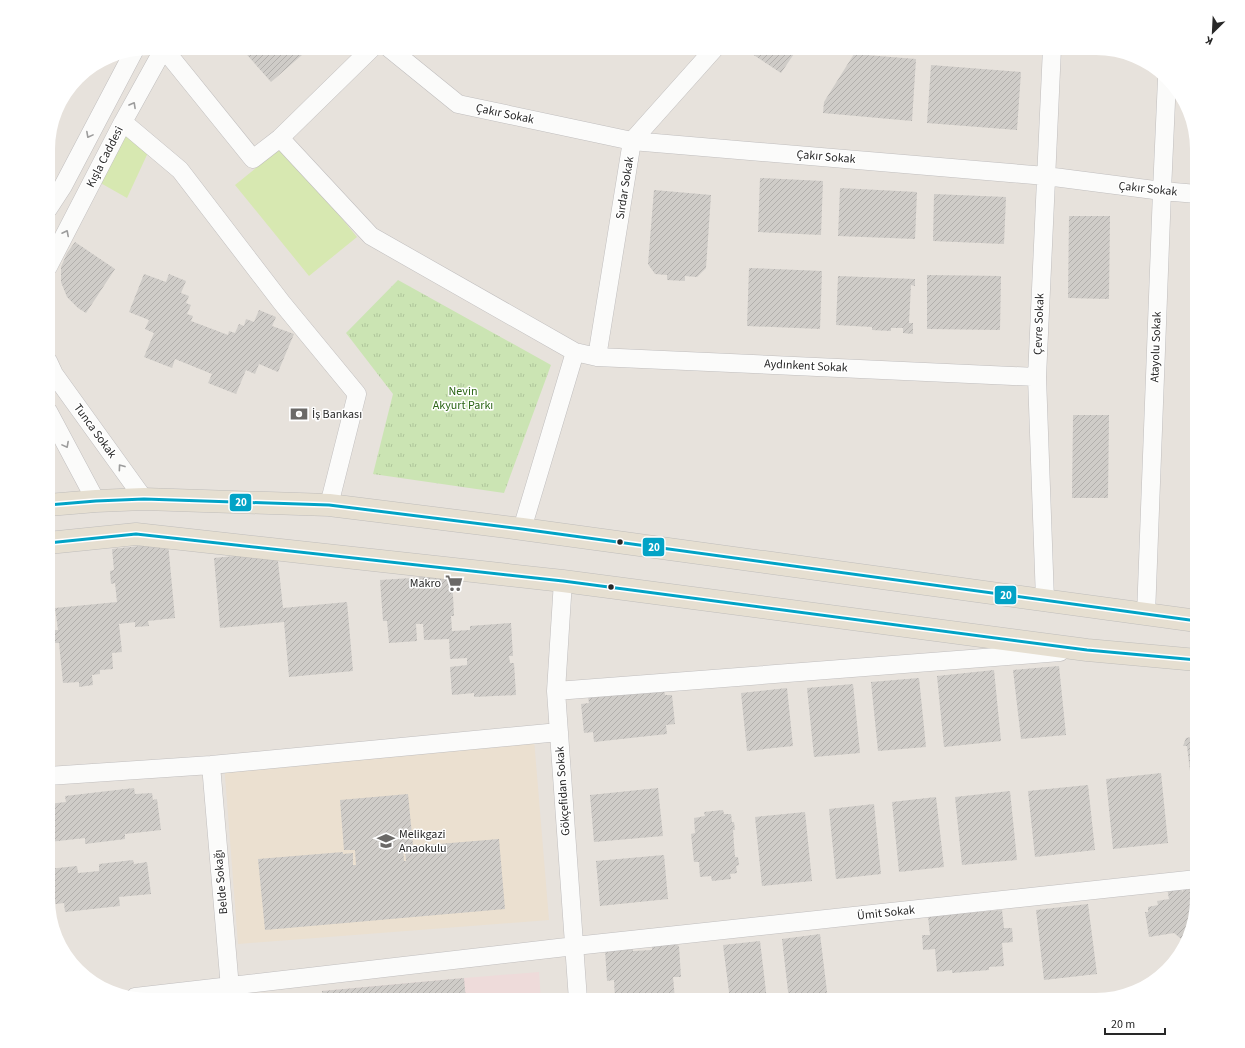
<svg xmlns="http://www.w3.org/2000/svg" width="1245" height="1048" font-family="'Source Sans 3',sans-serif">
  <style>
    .education { fill: #ebe0d0 }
    .medical { fill: #eedbda }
    .park { fill: url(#park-tufts) }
    .pitch { fill: #d7e8b1 }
    .building { fill: url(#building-hatch) }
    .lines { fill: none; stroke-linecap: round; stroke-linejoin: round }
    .street-casing { stroke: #c0bebe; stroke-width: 19 }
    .primary-casing { stroke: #bfbdbb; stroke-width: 23 }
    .street { stroke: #fbfbfa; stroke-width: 18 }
    .primary { stroke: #e6dfd1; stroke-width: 22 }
    .bus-1-casing { stroke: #fff; stroke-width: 6 }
    .bus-1 { stroke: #02a3c6; stroke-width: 3 }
    .oneway { stroke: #9c9c9c }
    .bus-dot { fill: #282828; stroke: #fff; stroke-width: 1.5 }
    .labels { text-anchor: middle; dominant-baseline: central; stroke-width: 3; stroke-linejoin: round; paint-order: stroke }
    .street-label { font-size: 12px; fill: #282828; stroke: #fff }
    .park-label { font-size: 12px; fill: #2c6616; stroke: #fff }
    .poi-label { font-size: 12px; fill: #282828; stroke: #fff; text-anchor: start }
    .line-badge { stroke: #fff; stroke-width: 1.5 }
    .badge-label { font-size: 11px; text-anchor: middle; font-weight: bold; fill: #fff }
  </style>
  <defs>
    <pattern id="park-tufts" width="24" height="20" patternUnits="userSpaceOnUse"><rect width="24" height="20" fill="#cbe4b3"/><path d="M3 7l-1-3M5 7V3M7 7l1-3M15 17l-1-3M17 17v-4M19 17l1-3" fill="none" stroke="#aec49a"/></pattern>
    <pattern id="building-hatch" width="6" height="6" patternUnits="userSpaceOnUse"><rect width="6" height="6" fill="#cfccc8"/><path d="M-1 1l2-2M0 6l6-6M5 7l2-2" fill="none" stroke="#b2afac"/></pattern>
  </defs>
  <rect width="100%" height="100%" fill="#e7e2dc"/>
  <path class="education" d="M 534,739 L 549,920 L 238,944 L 224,763 Z"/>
  <path class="medical" d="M 539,972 L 541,1000 L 322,1000 L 322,991 L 464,978 Z"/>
  <path class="park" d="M 398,280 L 551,365 L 504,493 L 373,474 L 393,394 L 346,333 Z"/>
  <path class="pitch" d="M 125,126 L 152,144 L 127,198 L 97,181 Z
    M 283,146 L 357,237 L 309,276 L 235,185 Z"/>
  <path class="building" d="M 241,48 L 310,48 L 271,82 Z
    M 626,48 L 637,48 L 635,53 Z
    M 743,48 L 798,48 L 781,73 Z
    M 854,54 L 916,59 L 912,121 L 823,113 L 824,102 Z
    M 931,65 L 1021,72 L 1017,130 L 927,123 Z
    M 760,178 L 823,181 L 821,235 L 758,232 Z
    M 840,188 L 917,192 L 915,239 L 838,236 Z
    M 654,190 L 711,195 L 706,268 L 697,277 L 685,276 L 685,281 L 667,280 L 667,275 L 655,274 L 648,264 Z
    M 934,194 L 1006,197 L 1004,244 L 933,241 Z
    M 1069,216 L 1110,216 L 1109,299 L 1068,298 Z
    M 75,242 L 115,269 L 86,313 L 78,308 L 67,297 L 61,282 L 61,267 L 67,253 Z
    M 749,268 L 822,271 L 820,329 L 747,326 Z
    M 144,274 L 166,282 L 169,274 L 186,281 L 181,293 L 189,296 L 186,303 L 191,305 L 187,314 L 193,316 L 191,321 L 228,335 L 229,331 L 235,333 L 239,324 L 244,326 L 246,319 L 254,322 L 259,310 L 276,317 L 272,326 L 294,334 L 278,372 L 259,364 L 255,374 L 246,370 L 236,394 L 208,383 L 212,374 L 175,359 L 172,368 L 144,357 L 154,333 L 145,329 L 149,320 L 129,312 Z
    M 927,275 L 1001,276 L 1000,330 L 927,329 Z
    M 838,276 L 915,279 L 915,286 L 911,285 L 909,323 L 913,323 L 913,334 L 903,333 L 903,328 L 891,328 L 891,331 L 872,330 L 872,327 L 836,325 Z
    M 1196,324 L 1197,324 L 1197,360 L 1193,360 Z
    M 1073,415 L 1109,415 L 1108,498 L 1072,498 Z
    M 1195,500 L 1197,500 L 1197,535 L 1193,535 Z
    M 168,543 L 175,618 L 148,621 L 149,626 L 135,627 L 135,622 L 119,624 L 122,652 L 112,653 L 113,669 L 100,670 L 100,674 L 92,675 L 93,685 L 79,687 L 79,682 L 63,683 L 59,643 L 55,643 L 54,630 L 58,630 L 55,608 L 117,602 L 115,583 L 111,584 L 110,571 L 114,570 L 112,549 Z
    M 277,552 L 283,608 L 347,602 L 353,671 L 289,677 L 284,622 L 220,628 L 214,558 Z
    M 452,575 L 454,616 L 451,616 L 452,631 L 470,630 L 470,626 L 511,623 L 513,656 L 509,656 L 510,663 L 514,663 L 516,695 L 474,697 L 474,693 L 452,695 L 450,667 L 467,665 L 467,658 L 450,659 L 449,639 L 424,640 L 423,624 L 416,624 L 417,641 L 389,643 L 387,621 L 383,621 L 380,580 L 412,578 L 412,582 L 420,581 L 419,577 Z
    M 1059,666 L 1066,735 L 1021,739 L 1013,670 Z
    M 994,670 L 1001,741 L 944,747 L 937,676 Z
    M 919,678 L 926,747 L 878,751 L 871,682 Z
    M 853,684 L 860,753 L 814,757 L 807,688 Z
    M 787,688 L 793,746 L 747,751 L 741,693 Z
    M 664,689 L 665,695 L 672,695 L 675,724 L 666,725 L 667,734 L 594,742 L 593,732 L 584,733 L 581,704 L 589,703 L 588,697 Z
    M 1197,736 L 1197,788 L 1192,788 L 1187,746 L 1183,746 L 1186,738 Z
    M 1161,773 L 1168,843 L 1113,849 L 1106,779 Z
    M 1088,785 L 1095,850 L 1035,857 L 1028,791 Z
    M 134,788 L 135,794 L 152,793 L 153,800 L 157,799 L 161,830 L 125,834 L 125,839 L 85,844 L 85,838 L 49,842 L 48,811 L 49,811 L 48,804 L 66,802 L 65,796 Z
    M 658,788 L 663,836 L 594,842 L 590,795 Z
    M 1010,791 L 1017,860 L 962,865 L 955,797 Z
    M 408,794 L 413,845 L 403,846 L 404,861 L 406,861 L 405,849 L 415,848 L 415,846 L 499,839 L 505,909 L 265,930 L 258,859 L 343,852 L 343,854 L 353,853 L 353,865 L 356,865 L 355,850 L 344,850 L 340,800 Z
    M 936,797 L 944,867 L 899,872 L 892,802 Z
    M 874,804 L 881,874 L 836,879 L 829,809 Z
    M 723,810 L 724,814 L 731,814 L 732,822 L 734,822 L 735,830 L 733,830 L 735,857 L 738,857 L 739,865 L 736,866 L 737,873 L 730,874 L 731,879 L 712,881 L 711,876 L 700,877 L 699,862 L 694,862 L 691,834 L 695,833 L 694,818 L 705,816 L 704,812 Z
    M 805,812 L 812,881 L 762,886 L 755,817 Z
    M 664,855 L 668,899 L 600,906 L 596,861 Z
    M 133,860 L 134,864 L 147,862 L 151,894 L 119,897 L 120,906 L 65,912 L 64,903 L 48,905 L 48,869 L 77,866 L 78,873 L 99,871 L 99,864 Z
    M 1188,883 L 1197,890 L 1197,899 L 1189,938 L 1186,943 L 1174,933 L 1149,937 L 1145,912 L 1148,912 L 1148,907 L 1158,905 L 1157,901 L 1169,899 L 1167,888 L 1181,886 L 1182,892 Z
    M 1088,904 L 1097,974 L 1044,980 L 1036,910 Z
    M 1002,910 L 1004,928 L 1012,928 L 1013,942 L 1002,943 L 1004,966 L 989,967 L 989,970 L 952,973 L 952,970 L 937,972 L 935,949 L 923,950 L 922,935 L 930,935 L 928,916 Z
    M 820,934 L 828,1000 L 789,1000 L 782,939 Z
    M 760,941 L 767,1000 L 730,1000 L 723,945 Z
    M 673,943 L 679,946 L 681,977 L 673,977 L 675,999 L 650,1000 L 650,994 L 639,995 L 639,1000 L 615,1000 L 614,980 L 607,981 L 605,949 L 633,945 L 633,951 L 652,950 L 652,945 Z
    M 464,978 L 466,1000 L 322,1000 L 322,991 Z"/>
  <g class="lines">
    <g class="street-casing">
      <path id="street" d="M 389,48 L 458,104 L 632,141 L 1046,176 L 1162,191 L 1197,194
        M 164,49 L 253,159 L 280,138 L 372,48
        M 123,122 L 180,170 L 282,303 L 357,394 L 329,505
        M 280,138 L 371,236 L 575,352 L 597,357 L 1037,377
        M 48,209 L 63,186 L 134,51
        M 48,267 L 123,122 L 164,48
        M 597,357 L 632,141 L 715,48
        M 48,361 L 54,374 L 144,499
        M 48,411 L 96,501
        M 522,529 L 575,352
        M 563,581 L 556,691 L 578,1000
        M 1045,600 L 1037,377 L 1052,48
        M 1146,615 L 1162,191 L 1167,79
        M 556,691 L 1060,652
        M 211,765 L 231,1000
        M 48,776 L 211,765 L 559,732
        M 135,997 L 575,946 L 1197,879"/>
    </g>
    <g class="primary-casing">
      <path id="primary" d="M 48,505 L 96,501 L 144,499 L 329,505 L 522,529 L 1197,621
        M 48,543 L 136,534 L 563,581 L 1087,650 L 1197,660"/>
    </g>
    <use href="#street" class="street"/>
    <use href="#primary" class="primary"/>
    <g class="bus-1-casing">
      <path id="bus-1" d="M 48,505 L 96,501 L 144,499 L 329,505 L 522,529 L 1197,621
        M 48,543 L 136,534 L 563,581 L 1087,650 L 1197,660"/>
    </g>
    <use href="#bus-1" class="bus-1"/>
  </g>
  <defs><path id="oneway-chevron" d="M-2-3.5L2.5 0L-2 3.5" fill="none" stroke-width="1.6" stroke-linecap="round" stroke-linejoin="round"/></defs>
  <g class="oneway">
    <use href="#oneway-chevron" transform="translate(133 105) rotate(-61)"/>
    <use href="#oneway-chevron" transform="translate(89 135) rotate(118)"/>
    <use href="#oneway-chevron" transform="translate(66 233) rotate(-63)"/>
    <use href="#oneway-chevron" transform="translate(66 445) rotate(62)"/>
    <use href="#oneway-chevron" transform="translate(121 467) rotate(-126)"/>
  </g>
  <defs>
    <g id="bank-bare" transform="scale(1.38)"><path d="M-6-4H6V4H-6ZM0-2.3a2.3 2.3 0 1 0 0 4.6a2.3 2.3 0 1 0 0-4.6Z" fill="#6b6967" stroke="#fff" stroke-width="2.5" paint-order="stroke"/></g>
    <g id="supermarket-bare" transform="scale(1.38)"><path d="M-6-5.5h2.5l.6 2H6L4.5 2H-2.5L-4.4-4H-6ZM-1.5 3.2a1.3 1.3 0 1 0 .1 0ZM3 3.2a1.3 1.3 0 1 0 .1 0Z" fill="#6b6967" stroke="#fff" stroke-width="2.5" paint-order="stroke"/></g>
    <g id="school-bare" transform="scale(1.38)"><path d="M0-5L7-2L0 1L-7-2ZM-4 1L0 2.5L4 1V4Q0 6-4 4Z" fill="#6b6967" stroke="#fff" stroke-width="2.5" paint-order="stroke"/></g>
  </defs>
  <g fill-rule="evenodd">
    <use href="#bank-bare" x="299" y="414"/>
    <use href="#supermarket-bare" x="454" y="583"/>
    <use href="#school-bare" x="386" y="841"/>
  </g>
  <g class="bus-dot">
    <circle cx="620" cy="542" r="3.5"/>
    <circle cx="611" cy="587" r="3.5"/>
  </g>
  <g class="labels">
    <g class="street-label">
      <text transform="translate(505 114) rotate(12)">Çakır Sokak</text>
      <text transform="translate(105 157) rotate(-63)">Kışla Caddesi</text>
      <text transform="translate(826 157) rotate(5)">Çakır Sokak</text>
      <text transform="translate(625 188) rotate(-81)">Sırdar Sokak</text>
      <text transform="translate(1148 189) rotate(6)">Çakır Sokak</text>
      <text transform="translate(1039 324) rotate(-88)">Çevre Sokak</text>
      <text transform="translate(1156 347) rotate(-88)">Atayolu Sokak</text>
      <text transform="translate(806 366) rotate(3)">Aydınkent Sokak</text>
      <text transform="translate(95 431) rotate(54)">Tunca Sokak</text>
      <text transform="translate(563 791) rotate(-94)">Gökçefidan Sokak</text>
      <text transform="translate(221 882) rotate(-95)">Belde Sokağı</text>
      <text transform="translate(886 913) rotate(-6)">Ümit Sokak</text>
    </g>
    <g class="park-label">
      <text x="463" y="391">Nevin<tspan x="463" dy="14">Akyurt Parkı</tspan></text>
    </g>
    <g class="poi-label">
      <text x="312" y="414">İş Bankası</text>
      <text x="441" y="583" text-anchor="end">Makro</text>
      <text x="399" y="834">Melikgazi<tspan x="399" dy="14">Anaokulu</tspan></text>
    </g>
  </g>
  <path d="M0 0H1245V1048H0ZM149 55H1096A94 94 0 0 1 1190 149V899A94 94 0 0 1 1096 993H149A94 94 0 0 1 55 899V149A94 94 0 0 1 149 55Z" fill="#fff" fill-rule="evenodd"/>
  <g class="line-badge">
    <rect x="229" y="493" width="23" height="19" rx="4" fill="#02a3c6"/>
    <rect x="642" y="537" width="23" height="20" rx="4" fill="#02a3c6"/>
    <rect x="994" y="585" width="23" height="20" rx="4" fill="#02a3c6"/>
  </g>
  <g class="badge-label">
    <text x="241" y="506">20</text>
    <text x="654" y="551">20</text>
    <text x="1006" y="599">20</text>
  </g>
  <g transform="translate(1213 32) rotate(204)" stroke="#ffffff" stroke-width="3" paint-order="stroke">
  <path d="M0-3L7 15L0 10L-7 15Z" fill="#282828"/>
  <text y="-6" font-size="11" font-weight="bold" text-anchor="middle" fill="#282828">K</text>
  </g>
  <path d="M1105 1028v6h60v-6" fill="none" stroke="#282828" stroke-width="2"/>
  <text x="1111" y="1028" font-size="12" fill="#282828" stroke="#ffffff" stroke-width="3" paint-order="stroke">20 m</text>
</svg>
